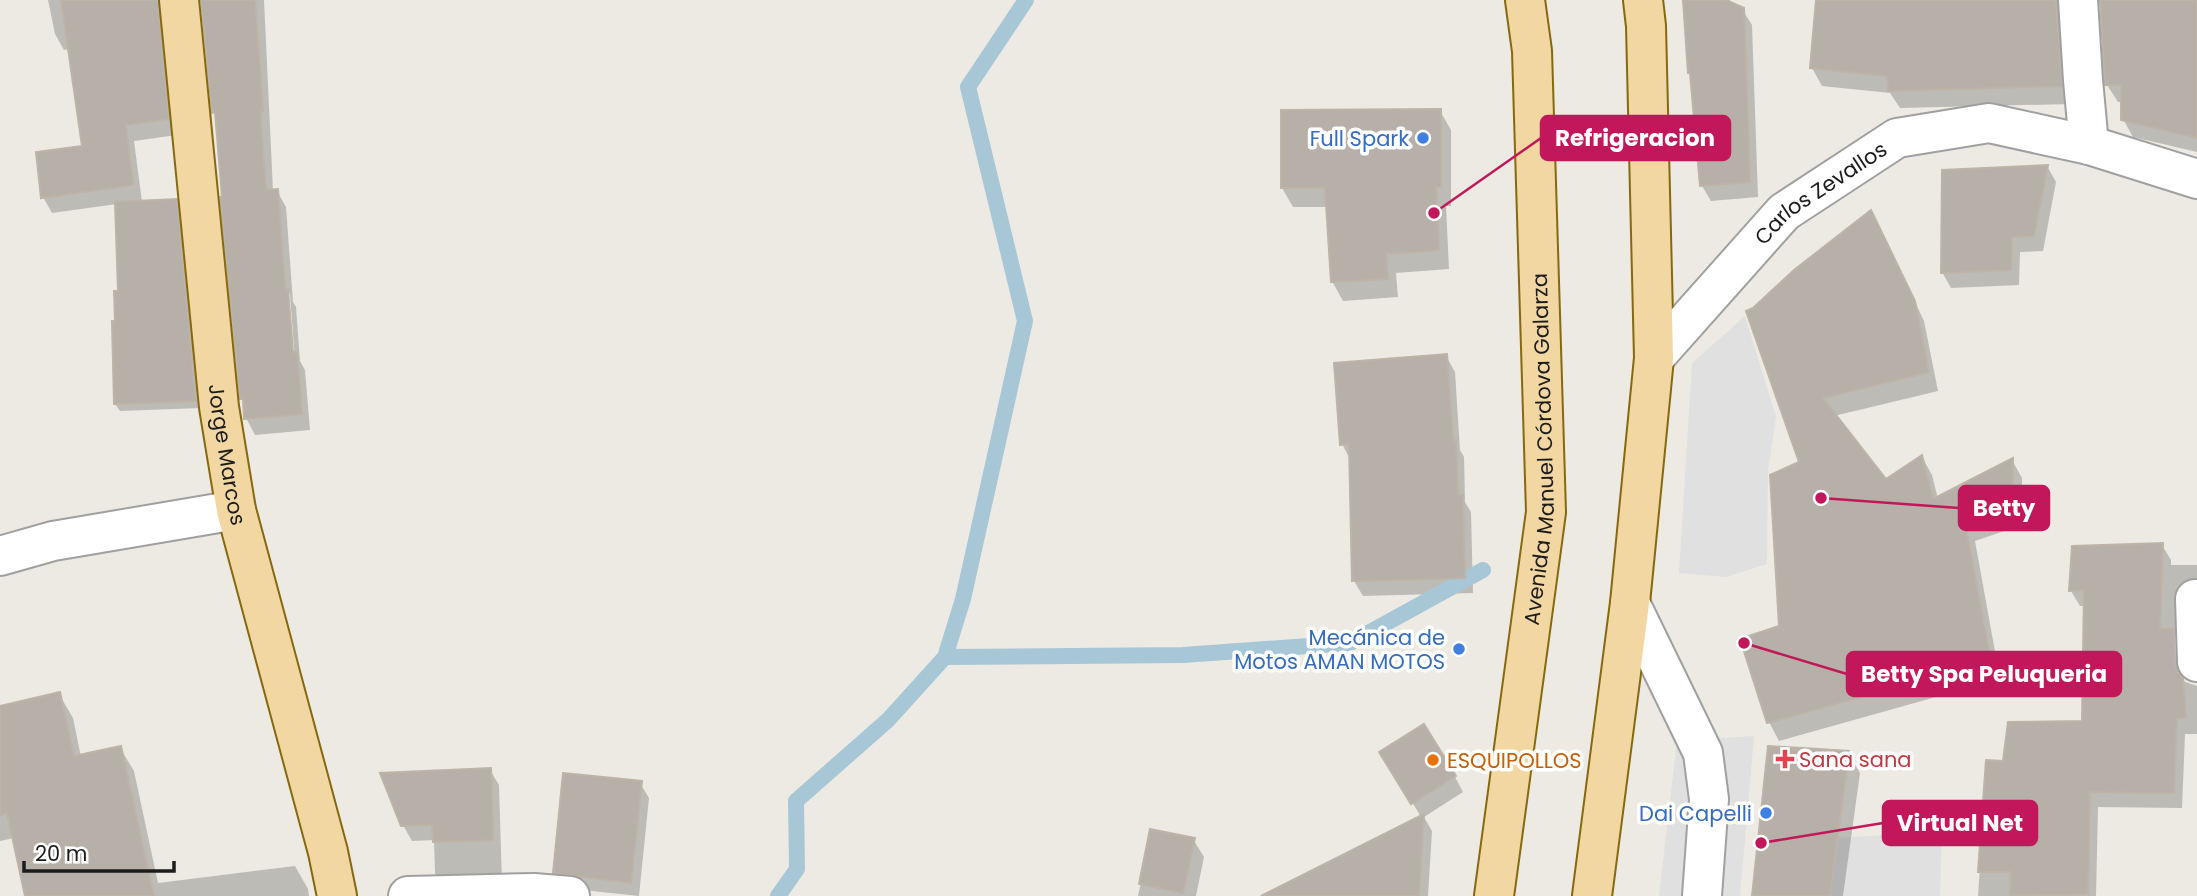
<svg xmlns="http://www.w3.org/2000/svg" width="2197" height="896" font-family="Poppins,sans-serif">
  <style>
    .parking { fill: #e0e0e0 }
    .shadow { fill: #0003; fill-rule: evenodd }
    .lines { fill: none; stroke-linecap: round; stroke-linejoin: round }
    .stream { stroke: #a8c7d6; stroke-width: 16 }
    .building { fill: #b6b0a9; stroke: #bdb3a7; stroke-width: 2 }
    .minor-casing { stroke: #a0a0a0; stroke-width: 42 }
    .major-casing { stroke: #86690f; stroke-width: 42 }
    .minor { stroke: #fff; stroke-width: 38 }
    .major { stroke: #f2d7a3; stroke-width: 38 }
    .shop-dot { fill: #3f7fe0; stroke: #fff; stroke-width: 2.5 }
    .health-dot { fill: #e0444e; stroke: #fff; stroke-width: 2.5 }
    .food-dot { fill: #e8710a; stroke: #fff; stroke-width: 2.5 }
    .labels { text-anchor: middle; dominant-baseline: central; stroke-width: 7; stroke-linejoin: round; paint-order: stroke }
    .shop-label { font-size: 21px; fill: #366cbe; stroke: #fff; text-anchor: end }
    .street-label { font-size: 21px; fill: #1c1c1c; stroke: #fff }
    .health-label { font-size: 21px; fill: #be3a42; stroke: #fff; text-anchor: start }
    .food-label { font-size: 21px; fill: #c56008; stroke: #fff; text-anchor: start }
    .leader { fill: none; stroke: #c2185b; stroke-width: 2.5 }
    .callout-dot { fill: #c2185b; stroke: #fff; stroke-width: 2.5 }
    .callout { fill: #c2185b; stroke: #c2185b; stroke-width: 2.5 }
    .callout-label { font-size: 23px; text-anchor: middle; font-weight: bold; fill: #fff }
  </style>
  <rect width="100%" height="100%" fill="#edeae3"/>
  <path class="parking" d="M 1745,316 L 1776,417 L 1768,471 L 1767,564 L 1726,577 L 1679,573 L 1692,363 Z
    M 1754,736 L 1740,896 L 1659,896 L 1677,741 Z
    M 1942,832 L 1940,896 L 1830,896 L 1836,838 Z"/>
  <path class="shadow" d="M 48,0 L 174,0 L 177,135 L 134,141 L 142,202 L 176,201 L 180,209 L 200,408 L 120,411 L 115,404 L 117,322 L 120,293 L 117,204 L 52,213 L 43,197 L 84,147 L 70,49 L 64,50 L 55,34 Z
    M 203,0 L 264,0 L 273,191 L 277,191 L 286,207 L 293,302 L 296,307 L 300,361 L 305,370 L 310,430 L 255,435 L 246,418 L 245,403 L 242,398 L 217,118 L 214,112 ZM 286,290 L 290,294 L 295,361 L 291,361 Z
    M 1684,0 L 1730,0 L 1731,4 L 1742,9 L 1752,25 L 1758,197 L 1711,201 L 1702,186 L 1692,77 L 1690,73 Z
    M 1818,0 L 2075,0 L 2071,104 L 1900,108 L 1890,93 L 1822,86 L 1812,68 Z
    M 2102,0 L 2197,0 L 2197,152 L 2133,137 L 2123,119 L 2123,102 L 2118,102 L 2107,85 Z
    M 1440,111 L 1451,130 L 1451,206 L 1446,206 L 1449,269 L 1396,273 L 1398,297 L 1343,301 L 1332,281 L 1327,207 L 1293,207 L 1282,188 Z
    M 2047,166 L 2056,182 L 2043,251 L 2020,252 L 2019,285 L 1951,288 L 1942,272 Z
    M 1881,230 L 1924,321 L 1938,391 L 1834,416 L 1885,481 L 1922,457 L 1932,475 L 1938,499 L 2012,460 L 2022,478 L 2022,525 L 1975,541 L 2000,679 L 1779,741 L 1769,722 L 1801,463 L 1749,312 Z
    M 1446,356 L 1455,372 L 1460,450 L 1464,457 L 1465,502 L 1471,512 L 1473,593 L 1363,596 L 1354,581 L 1351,461 L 1342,444 Z
    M 2162,545 L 2171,560 L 2171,565 L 2197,565 L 2197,594 L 2181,629 L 2141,635 L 2174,653 L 2183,668 L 2183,681 L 2197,686 L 2197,734 L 2185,734 L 2182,808 L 2098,807 L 2096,896 L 1978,896 L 1987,762 L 2004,763 L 2083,723 L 2086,606 L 2080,606 L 2071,591 Z
    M 59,694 L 73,718 L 81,757 L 120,748 L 134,771 L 158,883 L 295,866 L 308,889 L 309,896 L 27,896 L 14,838 L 0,841 L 0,707 Z
    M 1382,752 L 1455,777 L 1463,792 L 1424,817 L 1432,831 L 1428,896 L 1264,896 L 1421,817 Z
    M 1848,753 L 1860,773 L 1843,896 L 1754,896 Z
    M 490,770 L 499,785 L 502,883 L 444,889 L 435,873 L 434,840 L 412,841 L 403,825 Z
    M 640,783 L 649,798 L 639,896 L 564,888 L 555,872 Z
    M 1152,831 L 1193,839 L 1204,857 L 1196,896 L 1138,896 Z"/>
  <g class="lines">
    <path class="stream" d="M 945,657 L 1183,655 L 1350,643 L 1483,570
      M 778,896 L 797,869 L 796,801 L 888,720 L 945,657 L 963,599 L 1025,321 L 968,87 L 1026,0"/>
  </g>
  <path class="building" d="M 61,0 L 158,0 L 169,119 L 126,125 L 133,185 L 41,198 L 36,152 L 82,146 Z
    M 201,0 L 255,0 L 263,111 L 260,111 L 266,190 L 278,189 L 285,289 L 288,289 L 293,352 L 297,352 L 302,414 L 244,419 L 243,399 L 240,399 L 220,197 L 222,197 L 215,112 L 212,113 Z
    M 1683,0 L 1726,0 L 1744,8 L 1750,182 L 1700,186 L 1690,73 L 1688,73 Z
    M 1816,0 L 2056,0 L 2062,86 L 1888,91 L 1887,76 L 1810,68 Z
    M 2100,0 L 2197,0 L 2197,138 L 2121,120 L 2121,85 L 2105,85 Z
    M 1441,109 L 1441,187 L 1436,187 L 1439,250 L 1386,254 L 1388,279 L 1331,282 L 1325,188 L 1281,188 L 1281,110 Z
    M 2048,165 L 2034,236 L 2012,237 L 2011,270 L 1941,273 L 1942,170 Z
    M 177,199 L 196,401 L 114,404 L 112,321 L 115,321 L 114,291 L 118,291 L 115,202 Z
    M 1871,210 L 1915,301 L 1929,372 L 1823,398 L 1886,479 L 1922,455 L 1933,499 L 2013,458 L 2012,507 L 1965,523 L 1991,661 L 1767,723 L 1740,639 L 1779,626 L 1770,475 L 1799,462 L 1746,311 L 1753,308 L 1794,270 Z
    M 1447,354 L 1453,440 L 1456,440 L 1458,495 L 1463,495 L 1465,578 L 1352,581 L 1349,444 L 1340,445 L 1334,363 Z
    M 2163,543 L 2160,629 L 2174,628 L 2175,663 L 2178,673 L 2183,678 L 2186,718 L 2177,718 L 2174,793 L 2090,792 L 2088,894 L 2010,895 L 2011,872 L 1978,872 L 1986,760 L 2003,761 L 2008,722 L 2082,721 L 2084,590 L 2069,591 L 2072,546 Z
    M 60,692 L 74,756 L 121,746 L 154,896 L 25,896 L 7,813 L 0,815 L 0,706 Z
    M 1424,724 L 1456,776 L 1411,804 L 1379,752 Z
    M 1768,746 L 1849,751 L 1830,896 L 1752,896 Z
    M 491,768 L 493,840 L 433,842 L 432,825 L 401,826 L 380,773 Z
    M 563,773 L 642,781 L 631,883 L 553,873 Z
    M 1424,814 L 1419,896 L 1261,896 Z
    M 1150,829 L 1195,838 L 1183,893 L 1139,884 Z"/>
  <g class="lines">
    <g class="minor-casing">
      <g id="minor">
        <path d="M 2078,0 L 2083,80 L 2089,145"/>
        <path id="s1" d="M 1654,358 L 1784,212 L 1897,138 L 1989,123 L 2089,145 L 2197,179"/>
        <path d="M 0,556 L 53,541 L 236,510"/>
        <path d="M 2195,599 L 2197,662"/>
        <path d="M 1630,603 L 1703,753 L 1709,799 L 1702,896"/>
        <path d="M 408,896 L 534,893 L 570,896"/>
      </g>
    </g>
    <g class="major-casing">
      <g id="major">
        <path id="s2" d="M 179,0 L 219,407 L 236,510 L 328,852 L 337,896"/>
        <path id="s3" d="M 1494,896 L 1546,512 L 1532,51 L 1525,0"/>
        <path d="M 1592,896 L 1630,603 L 1654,358 L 1646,26 L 1643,0"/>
      </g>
    </g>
    <use href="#minor" class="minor"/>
    <use href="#major" class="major"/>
  </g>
  <g class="shop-dot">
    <circle cx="1423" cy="138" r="7"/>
    <circle cx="1459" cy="649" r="7"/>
    <circle cx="1766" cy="813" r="7"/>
  </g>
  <path class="health-dot" d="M1781.5 748.5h7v7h7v7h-7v7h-7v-7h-7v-7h7z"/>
  <circle class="food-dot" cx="1433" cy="760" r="7"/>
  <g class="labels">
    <g class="shop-label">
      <text x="1409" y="138">Full Spark</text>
      <text x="1445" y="637">Mecánica de<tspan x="1445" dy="24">Motos AMAN MOTOS</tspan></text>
      <text x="1752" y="813">Dai Capelli</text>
    </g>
    <g class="street-label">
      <text stroke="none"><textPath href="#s1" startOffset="236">Carlos Zevallos</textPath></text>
      <text stroke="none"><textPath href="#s3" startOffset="450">Avenida Manuel Córdova Galarza</textPath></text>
      <text stroke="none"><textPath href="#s2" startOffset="457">Jorge Marcos</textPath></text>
    </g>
    <g class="health-label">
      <text x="1799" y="759">Sana sana</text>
    </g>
    <g class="food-label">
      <text x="1447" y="760">ESQUIPOLLOS</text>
    </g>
  </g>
  <path class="leader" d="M1434 213L1541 138M1821 498L1959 508M1744 643L1847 674M1761 843L1883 823"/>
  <g class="callout-dot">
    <circle cx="1434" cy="213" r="7"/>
    <circle cx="1821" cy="498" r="7"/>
    <circle cx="1744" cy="643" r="7"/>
    <circle cx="1761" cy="843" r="7"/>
  </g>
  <g class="callout">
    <rect x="1541" y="116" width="189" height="44" rx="7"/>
    <rect x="1959" y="486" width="90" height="44" rx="7"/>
    <rect x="1847" y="652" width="274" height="44" rx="7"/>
    <rect x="1883" y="801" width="154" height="44" rx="7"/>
  </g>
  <g class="callout-label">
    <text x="1635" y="146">Refrigeracion</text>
    <text x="2004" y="516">Betty</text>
    <text x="1984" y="682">Betty Spa Peluqueria</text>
    <text x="1960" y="831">Virtual Net</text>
  </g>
  <path d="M24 861v10h150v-10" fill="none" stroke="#1c1c1c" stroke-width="3.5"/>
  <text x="35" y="861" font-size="21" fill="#1c1c1c" stroke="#ffffff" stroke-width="5" paint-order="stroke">20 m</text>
</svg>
